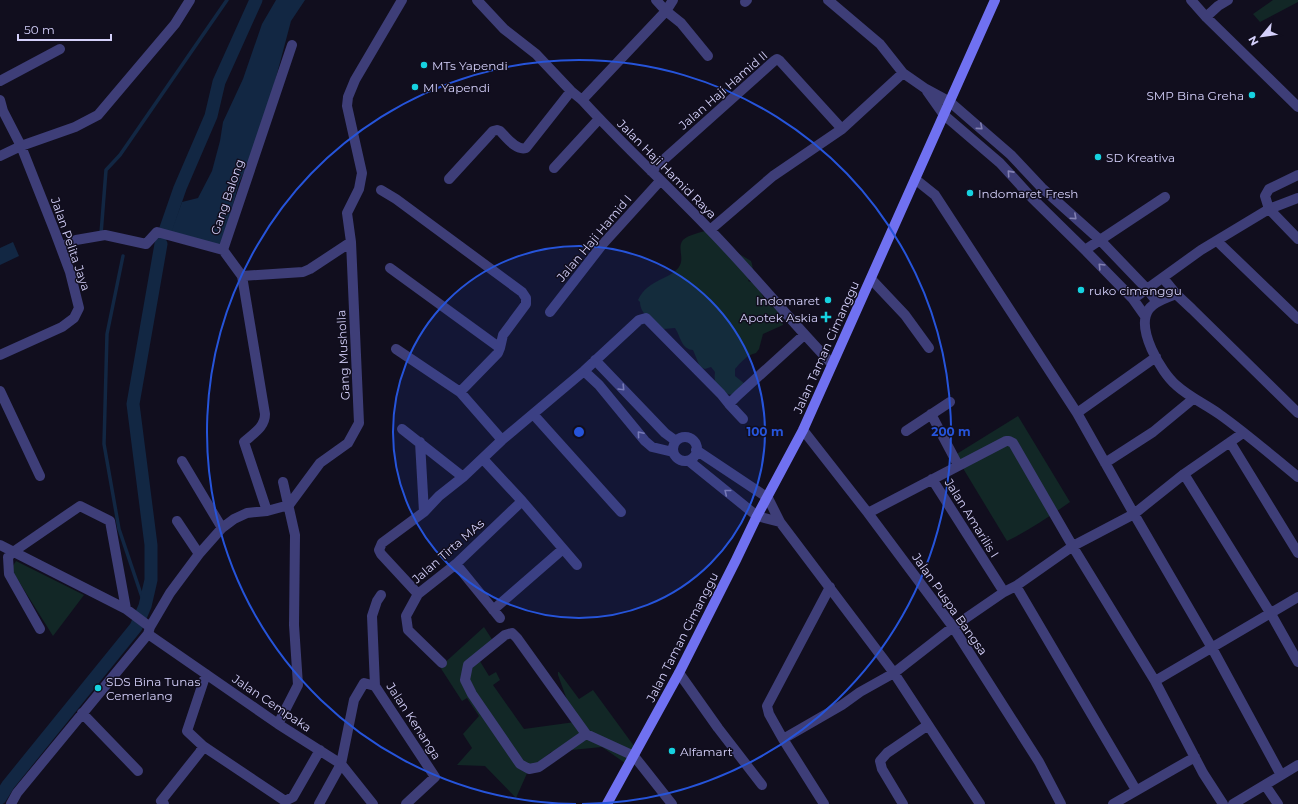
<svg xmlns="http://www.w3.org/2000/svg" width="1298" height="804" font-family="Montserrat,sans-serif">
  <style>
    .green { fill: #122726 }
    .water { fill: #122743 }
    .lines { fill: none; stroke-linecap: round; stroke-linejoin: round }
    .stream { stroke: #122743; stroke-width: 3.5 }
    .canal { stroke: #122743; stroke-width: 13 }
    .street { stroke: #3e3e78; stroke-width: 10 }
    .secondary { stroke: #7071f1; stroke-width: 10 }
    .oneway { stroke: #8280b2 }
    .ring { fill: none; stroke: #2654da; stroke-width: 2 }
    .poi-dot { fill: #16d2e0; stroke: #110e1e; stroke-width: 1.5 }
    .labels { text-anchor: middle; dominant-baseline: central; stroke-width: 3; stroke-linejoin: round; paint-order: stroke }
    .poi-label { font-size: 12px; fill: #d4d0fa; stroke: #110e1e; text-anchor: start }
    .street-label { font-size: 12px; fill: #d4d0fa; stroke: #110e1e }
    .centre { fill: #2654da; stroke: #110e1e; stroke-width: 2 }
    .ring-label { font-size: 12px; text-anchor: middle; font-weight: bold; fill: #2654da; stroke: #110e1e; stroke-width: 3; stroke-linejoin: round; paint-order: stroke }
  </style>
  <rect width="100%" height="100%" fill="#110e1e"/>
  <path class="green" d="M 1273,0 L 1298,0 L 1298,2 L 1260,22 L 1253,14 Z
    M 709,230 L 731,249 L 751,261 C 754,269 753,275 748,281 L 757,284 C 763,295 764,305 777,309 L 783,319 L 783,325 L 763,334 L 759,349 L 756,353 C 747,355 741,362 735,369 L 735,376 L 745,384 L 733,395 C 719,393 713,385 715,372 L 711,367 L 705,369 L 700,367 L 693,350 C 681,349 681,337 675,328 L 664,329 C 654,322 640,315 640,302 L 638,300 C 648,278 674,279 680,265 C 684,257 677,247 683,240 C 688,235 701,232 709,230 Z
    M 1018,416 L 1070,502 C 1050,516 1030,530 1007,541 L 955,455 Z
    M 16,561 L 84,595 L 53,636 L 11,569 Z
    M 484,627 L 497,647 L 478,658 L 489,676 L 496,672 L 500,680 L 493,685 L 524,729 L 575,722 L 558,675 L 558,672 L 559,672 L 579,699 L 593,690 L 634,746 L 625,763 L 602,747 L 551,752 L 528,771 L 516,798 L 485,766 L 457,765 L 472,748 L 463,734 L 479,716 L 467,698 L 462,701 L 440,667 Z"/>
  <path class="water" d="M 276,0 L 305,0 L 291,21 L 274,85 L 252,155 L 239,183 L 221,248 L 170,234 L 182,202 L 198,198 L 212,171 L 220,141 L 223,122 L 243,79 L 262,24 Z
    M 13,242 L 19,256 L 0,265 L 0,248 Z"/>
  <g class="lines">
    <path class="stream" d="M 101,234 L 106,170 L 120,155 L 227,0
      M 123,256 L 107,334 L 104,444 L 119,529 L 145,606"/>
    <path class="canal" d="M 164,234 L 180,188 L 211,116 L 219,82 L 256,0
      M 0,798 L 8,785 L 136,627 L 145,606 L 151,580 L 151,545 L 133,404 L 161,244"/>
    <path class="street" d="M 477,0 L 504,29 L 536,54 L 571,91 L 582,100 C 623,145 668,186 710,230 C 752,273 790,320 832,364
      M 656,0 L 666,11 L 681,23 L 708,56
      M 828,0 L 880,44 L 903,73 L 926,89 L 950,102 L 1011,155 L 1042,188 L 1100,240 L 1146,288 L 1157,302
      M 1191,0 L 1206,17 L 1298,107
      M 745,2 L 747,0
      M 1206,17 L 1218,6 L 1228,0
      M 0,81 L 60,49
      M 927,91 L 944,115 L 1000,163 L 1032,198 L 1085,250 L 1133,299 L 1145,316
      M 0,100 L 3,111 L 21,146 L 55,232 L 70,272 L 79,308 L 74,318 L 62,327 L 0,355
      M 582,100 L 666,11 L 673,0
      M 0,156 L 21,146 L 75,127 L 98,115 L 175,24 L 190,0
      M 554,168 L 599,119
      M 651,171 L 774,61 L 777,59 L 780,61 L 842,129
      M 1298,175 L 1269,189 L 1265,196 L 1269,209 L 1298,239
      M 449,179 L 493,131 L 497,130 L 500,131 C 506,137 516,151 526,148 L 571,91
      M 915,179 L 935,195 L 1077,413 L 1134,514 L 1212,648 L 1281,775
      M 381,190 L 396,199 L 522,292 L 526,298 L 526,304 L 503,335 L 500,348 L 498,353 L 460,392
      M 710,230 L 773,176 L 842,129 L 903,73
      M 1217,241 L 1298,319
      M 61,247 L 76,240 L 105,235 L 146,244 L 157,232 L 223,250
      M 1085,250 L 1165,197
      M 390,268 L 500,348
      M 242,276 L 303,272 L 310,269 L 351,242
      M 1163,278 L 1176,294
      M 871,279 L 905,315 L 929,348
      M 1133,299 L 1201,250 L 1269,209 L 1298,198
      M 550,312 L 602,245 L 660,181
      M 396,349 L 460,392 L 502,440
      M 595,360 L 665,433 L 676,441
      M 584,371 L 599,385 L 645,441 L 652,447 L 673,452
      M 0,391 L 40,476
      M 729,404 L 743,419
      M 1077,413 L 1156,357
      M 1298,413 L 1192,309 L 1176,294 C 1167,298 1155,301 1149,309 C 1135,328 1161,372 1176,385 C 1189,397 1205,404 1219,414 C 1246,433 1272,456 1298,477
      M 533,414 L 621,512
      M 931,414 L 958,465
      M 402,429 L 463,477
      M 803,430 L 868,513 L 953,627 L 1039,762 L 1061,804
      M 906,431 L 950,402
      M673 449a12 12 0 1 1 24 0a12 12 0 1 1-24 0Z
      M 420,442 L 424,512
      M 1230,442 L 1298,553
      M 696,450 L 768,498 L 780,522 L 894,673 L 980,804
      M 483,459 L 522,501 L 577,565
      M 182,461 L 222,528
      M 689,461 L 757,516 L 780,522
      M 1105,463 L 1153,432 L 1193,399
      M 1184,474 L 1271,614 L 1298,662
      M 932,479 L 1004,592
      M 267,511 L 244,442 C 254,433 265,427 265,414 L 242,276 L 223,250 L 292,45
      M 868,513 L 1006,441 L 1009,441 L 1013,443 L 1076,552 L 1155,681 L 1203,773 L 1223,804
      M 177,521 L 199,554
      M 0,545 L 126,609 L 150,627 L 148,634 L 17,793 L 11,804
      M 456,564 L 500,618
      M 1016,586 L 1136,790
      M 418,594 L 381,554 L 379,550 L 382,543 L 424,512 L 439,496 L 463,477 L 502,440 L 584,371 L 639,320 L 646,318 L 721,394 L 729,404 L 738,395 L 804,335
      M 493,610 L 563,549
      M 150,627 L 170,593 L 199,554 L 222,528 L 234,519 L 247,513 L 267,511 L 289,505 L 320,463 L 348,443 L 359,423 L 351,242 L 347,213 L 359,189 L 362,173 L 347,106 L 348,97 L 355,80 L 402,0
      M 40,629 L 9,574 L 8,557 L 13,552 L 80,506 L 110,521 L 126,609
      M 148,634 L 278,724 L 341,764 L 373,804
      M 442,663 L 408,630 L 406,616 L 418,594 L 456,564 L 522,501
      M 679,673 L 718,728 L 762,785
      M 206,674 L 187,731 L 203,746 L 285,801 L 293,797 L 320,750
      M 1155,681 L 1298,597
      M 375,686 L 372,616 L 377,601 L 381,595
      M 82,713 L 138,771
      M 278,724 L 298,685 L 294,625 L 295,535 L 283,482
      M 586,734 L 539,767 L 529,769 L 520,764 L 472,694 L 465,680 L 468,665 L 505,635 L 512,633 L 517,638 L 586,734 L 634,756 L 672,804
      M 783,739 L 769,714 L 767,706 L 830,587
      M 1265,785 L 1278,804
      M 164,804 L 161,801 L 200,752 L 203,746
      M 319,804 L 341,764 L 354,700 L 364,683 L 375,686 L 435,777 L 406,804
      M 824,804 L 783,739 L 842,705 L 860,692 L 894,673 L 953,627 L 1004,592 L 1016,586 L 1073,546 L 1134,514 L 1184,474 L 1243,433
      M 903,804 L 882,769 L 880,761 L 887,753 L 928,725
      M 1113,804 L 1195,757
      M 1233,804 L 1298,765"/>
    <path class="secondary" d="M 607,804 L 679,673 L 736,560 L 757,516 L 803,430 L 995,0"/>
  </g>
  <defs><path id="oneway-chevron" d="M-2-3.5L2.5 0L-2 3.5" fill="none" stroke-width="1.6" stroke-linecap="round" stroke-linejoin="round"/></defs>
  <g class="oneway">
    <use href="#oneway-chevron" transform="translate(980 127) rotate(41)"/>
    <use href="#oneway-chevron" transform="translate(1010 173) rotate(-132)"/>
    <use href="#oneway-chevron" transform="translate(1074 217) rotate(42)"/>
    <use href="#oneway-chevron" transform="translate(1101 266) rotate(-134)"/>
    <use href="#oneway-chevron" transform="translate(622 388) rotate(46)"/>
    <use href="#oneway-chevron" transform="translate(640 434) rotate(-130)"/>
    <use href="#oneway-chevron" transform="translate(727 492) rotate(-141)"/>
  </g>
  <circle cx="579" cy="432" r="186" fill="#2654da" fill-opacity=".12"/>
  <g class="ring">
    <circle cx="579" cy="432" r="186"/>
    <path d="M576 804A372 372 0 1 1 582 804"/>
  </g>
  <g class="poi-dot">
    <circle cx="424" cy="65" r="4"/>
    <circle cx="415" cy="87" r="4"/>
    <circle cx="1252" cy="95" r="4"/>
    <circle cx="1098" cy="157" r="4"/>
    <circle cx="970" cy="193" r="4"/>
    <circle cx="1081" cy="290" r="4"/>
    <circle cx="828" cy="300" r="4"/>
    <path d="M824 311h4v4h4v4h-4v4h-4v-4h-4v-4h4z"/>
    <circle cx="98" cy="688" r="4"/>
    <circle cx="672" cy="751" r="4"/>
  </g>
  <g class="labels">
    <g class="poi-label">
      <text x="432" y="65">MTs Yapendi</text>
      <text x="423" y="87">MI Yapendi</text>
      <text x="1244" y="95" text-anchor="end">SMP Bina Greha</text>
      <text x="1106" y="157">SD Kreativa</text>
      <text x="978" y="193">Indomaret Fresh</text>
      <text x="1089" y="290">ruko cimanggu</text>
      <text x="820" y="300" text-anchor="end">Indomaret</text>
      <text x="818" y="317" text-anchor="end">Apotek Askia</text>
      <text x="106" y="681">SDS Bina Tunas<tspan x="106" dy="14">Cemerlang</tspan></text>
      <text x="680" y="751">Alfamart</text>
    </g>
    <g class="street-label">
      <text transform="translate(723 90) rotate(-41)">Jalan Haji Hamid II</text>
      <text transform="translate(667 169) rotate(45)">Jalan Haji Hamid Raya</text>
      <text transform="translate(227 197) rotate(-71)">Gang Balong</text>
      <text transform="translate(594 238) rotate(-50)">Jalan Haji Hamid I</text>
      <text transform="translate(71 244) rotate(71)">Jalan Pelita Jaya</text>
      <text transform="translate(826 347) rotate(-66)">Jalan Taman Cimanggu</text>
      <text transform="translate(343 355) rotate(-93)">Gang Musholla</text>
      <text transform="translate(972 518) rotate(58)">Jalan Amarilis I</text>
      <text transform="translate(448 551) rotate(-41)">Jalan Tirta MAs</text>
      <text transform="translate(950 604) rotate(55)">Jalan Puspa Bangsa</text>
      <text transform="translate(682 637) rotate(-63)">Jalan Taman Cimanggu</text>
      <text transform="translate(272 703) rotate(34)">Jalan Cempaka</text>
      <text transform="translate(414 721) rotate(57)">Jalan Kenanga</text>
    </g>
  </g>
  <circle cx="579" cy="432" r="6" class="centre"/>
  <g class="ring-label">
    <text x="765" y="436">100 m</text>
    <text x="951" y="436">200 m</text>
  </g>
  <g transform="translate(1262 36) rotate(241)" stroke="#110e1e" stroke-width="3" paint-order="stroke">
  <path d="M0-3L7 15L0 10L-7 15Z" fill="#d4d0fa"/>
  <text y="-6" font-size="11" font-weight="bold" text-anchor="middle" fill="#d4d0fa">N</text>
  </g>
  <path d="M18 34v6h93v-6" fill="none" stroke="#d4d0fa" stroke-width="2"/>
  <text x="24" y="34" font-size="12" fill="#d4d0fa" stroke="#110e1e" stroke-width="3" paint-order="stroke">50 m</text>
</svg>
